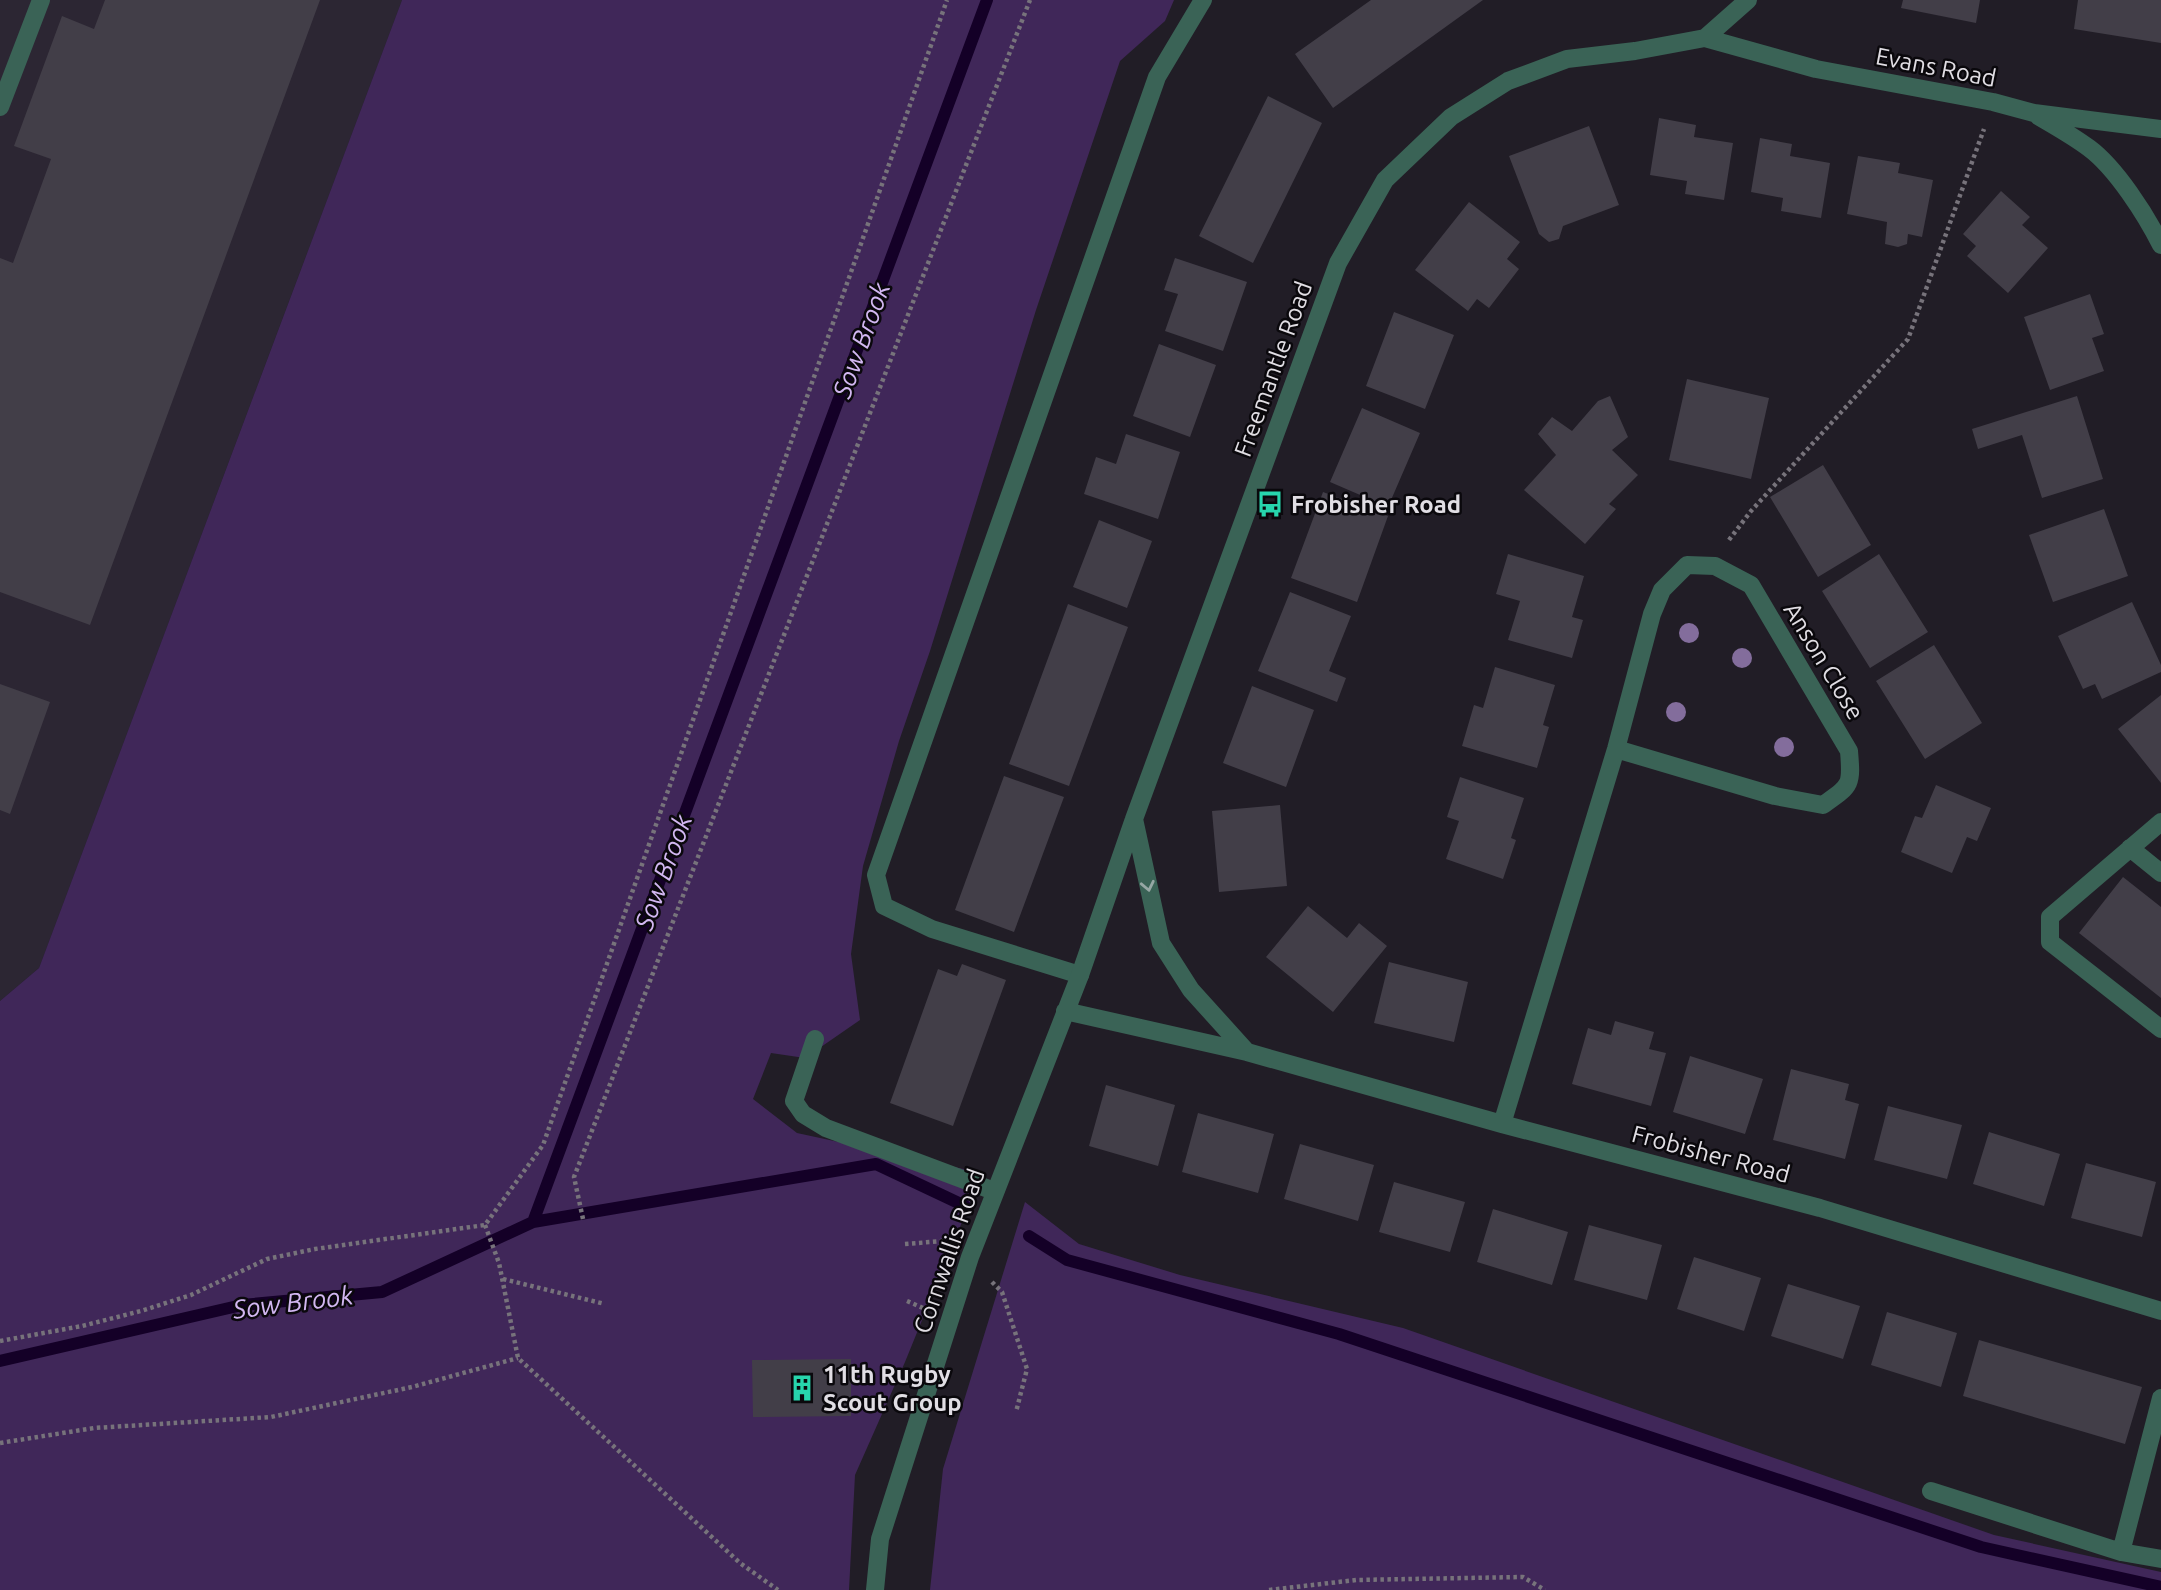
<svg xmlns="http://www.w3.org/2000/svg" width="2161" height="1590" font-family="Ubuntu,sans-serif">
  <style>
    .built { fill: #2c2633 }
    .green { fill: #402759 }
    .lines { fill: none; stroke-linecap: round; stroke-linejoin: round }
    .stream { stroke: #140027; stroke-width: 12 }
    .building { fill: #423e48 }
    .path { stroke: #77737b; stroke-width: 4.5; stroke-dasharray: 3.5 3.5; stroke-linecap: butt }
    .lane { stroke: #3a6356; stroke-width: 18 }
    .street { stroke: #3a6356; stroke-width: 18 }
    .tree { fill: #836d9c }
    .oneway { stroke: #96a7a4 }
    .labels { text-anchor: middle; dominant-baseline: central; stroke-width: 5; stroke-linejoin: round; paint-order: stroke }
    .street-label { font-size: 24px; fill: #e1dee4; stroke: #0a080c }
    .poi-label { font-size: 24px; font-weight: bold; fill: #e1dee4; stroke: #0a080c; text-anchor: start }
    .water-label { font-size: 26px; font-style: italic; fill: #d2b7f1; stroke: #0a080c }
  </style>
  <rect width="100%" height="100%" fill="#211d26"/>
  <path class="built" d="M 0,0 L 402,0 L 39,968 L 0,1001 Z"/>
  <path class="green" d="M 402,0 L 1174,0 L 1165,21 L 1120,61 L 1036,310 L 930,651 L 899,741 L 863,866 L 851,954 L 860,1020 L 805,1058 L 771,1053 L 753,1099 L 797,1133 L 982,1173 L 905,1362 L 855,1475 L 849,1590 L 0,1590 L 0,1001 L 39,968 Z
    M 1025,1202 L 1079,1244 L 1180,1275 L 1403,1328 L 1994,1535 L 2161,1572 L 2161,1590 L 930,1590 L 943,1469 Z"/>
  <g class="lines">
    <path class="stream" d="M 533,1222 L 876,1164 L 965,1206
      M 1029,1236 L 1067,1260 L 1339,1334 L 1981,1547 L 2161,1587
      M 0,1361 L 242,1305 L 382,1292 L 533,1222 L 987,0"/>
  </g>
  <path class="building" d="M 105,0 L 320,0 L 90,625 L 0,592 L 0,258 L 13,263 L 51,159 L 14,146 L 62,16 L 94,29 Z
    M 1371,0 L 1483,0 L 1333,108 L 1295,54 Z
    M 1903,0 L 1980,0 L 1976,23 L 1901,8 Z
    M 2078,0 L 2161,0 L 2161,43 L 2074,29 Z
    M 1268,96 L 1322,123 L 1253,263 L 1199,236 Z
    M 1659,118 L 1696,125 L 1694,137 L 1733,143 L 1724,200 L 1685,194 L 1687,181 L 1650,175 Z
    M 1589,126 L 1619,205 L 1563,226 L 1559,239 L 1549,242 L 1539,234 L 1509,156 Z
    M 1760,138 L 1792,144 L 1790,156 L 1830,163 L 1821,218 L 1781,211 L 1783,198 L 1751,192 Z
    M 1858,156 L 1900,163 L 1898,173 L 1933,180 L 1922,237 L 1908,234 L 1907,244 L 1898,247 L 1885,244 L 1887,222 L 1847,214 Z
    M 2001,191 L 2030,217 L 2022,225 L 2048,248 L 2008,293 L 1967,256 L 1976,246 L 1963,234 Z
    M 1469,202 L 1520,242 L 1507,259 L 1519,269 L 1489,308 L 1477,299 L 1468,311 L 1415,270 Z
    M 1175,258 L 1247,282 L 1223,351 L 1165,331 L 1178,294 L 1164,290 Z
    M 2090,294 L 2104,334 L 2092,338 L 2104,371 L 2050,390 L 2024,317 Z
    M 1394,312 L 1454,335 L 1425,409 L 1366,386 Z
    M 1159,344 L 1216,365 L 1190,437 L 1133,416 Z
    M 1687,379 L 1769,398 L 1751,479 L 1669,460 Z
    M 1610,396 L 1628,437 L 1612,450 L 1638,475 L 1609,504 L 1616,509 L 1585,544 L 1524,490 L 1556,455 L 1538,434 L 1552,417 L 1572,431 L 1598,401 Z
    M 2077,396 L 2103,479 L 2042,498 L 2022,435 L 1978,449 L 1972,429 Z
    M 1362,408 L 1420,433 L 1388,507 L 1330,482 Z
    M 1126,434 L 1180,452 L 1158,519 L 1084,494 L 1096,457 L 1116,464 Z
    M 1823,465 L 1871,545 L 1818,577 L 1770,497 Z
    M 1323,492 L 1388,516 L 1357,602 L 1291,578 Z
    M 2104,509 L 2128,576 L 2053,602 L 2029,535 Z
    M 1099,520 L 1152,541 L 1127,608 L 1073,587 Z
    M 1508,554 L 1584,576 L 1572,617 L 1583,620 L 1572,658 L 1508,640 L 1520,601 L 1496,594 Z
    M 1879,554 L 1928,632 L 1870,668 L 1822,591 Z
    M 1290,592 L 1351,616 L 1329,671 L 1346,678 L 1337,702 L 1258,671 Z
    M 2132,602 L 2161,665 L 2161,672 L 2102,699 L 2095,684 L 2083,689 L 2058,636 Z
    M 1068,604 L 1128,627 L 1069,786 L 1009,764 Z
    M 1934,645 L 1982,723 L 1925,759 L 1876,681 Z
    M 1495,667 L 1555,685 L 1543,725 L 1549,727 L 1537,768 L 1462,746 L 1474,705 L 1483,708 Z
    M 0,684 L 50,702 L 10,814 L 0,810 Z
    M 1252,686 L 1314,710 L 1286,787 L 1223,763 Z
    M 2161,695 L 2161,783 L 2118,729 Z
    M 1004,776 L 1064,797 L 1014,932 L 955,910 Z
    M 1460,777 L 1524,798 L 1511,838 L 1516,840 L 1503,879 L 1446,859 L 1459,821 L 1447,817 Z
    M 1936,785 L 1991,808 L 1977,841 L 1967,837 L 1952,873 L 1901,852 L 1915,816 L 1922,818 Z
    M 1280,805 L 1287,886 L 1219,892 L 1212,811 Z
    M 2123,877 L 2161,907 L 2161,998 L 2079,933 Z
    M 1308,906 L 1347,938 L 1359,923 L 1387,946 L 1333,1012 L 1266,957 Z
    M 1389,962 L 1468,982 L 1454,1042 L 1374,1023 Z
    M 962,964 L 1006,980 L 953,1126 L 890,1103 L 938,969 L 957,976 Z
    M 1615,1021 L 1654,1032 L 1649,1049 L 1666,1053 L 1651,1106 L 1572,1084 L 1588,1028 L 1611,1035 Z
    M 1690,1056 L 1763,1079 L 1745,1134 L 1673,1112 Z
    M 1791,1069 L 1849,1084 L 1845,1100 L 1859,1104 L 1845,1159 L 1773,1140 Z
    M 1106,1085 L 1175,1105 L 1158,1166 L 1089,1146 Z
    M 1888,1106 L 1962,1125 L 1947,1179 L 1874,1160 Z
    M 1198,1113 L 1274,1134 L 1258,1193 L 1182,1172 Z
    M 1989,1132 L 2060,1154 L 2044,1206 L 1973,1184 Z
    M 1300,1144 L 1374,1165 L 1358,1221 L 1284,1199 Z
    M 2086,1163 L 2156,1182 L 2142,1237 L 2071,1218 Z
    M 1394,1182 L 1465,1202 L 1450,1252 L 1379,1232 Z
    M 1493,1209 L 1568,1232 L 1552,1285 L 1477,1262 Z
    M 1589,1225 L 1662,1245 L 1647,1300 L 1574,1280 Z
    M 1694,1257 L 1761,1278 L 1744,1331 L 1677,1309 Z
    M 1788,1284 L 1860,1306 L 1843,1359 L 1771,1336 Z
    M 1887,1312 L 1957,1333 L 1941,1387 L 1871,1365 Z
    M 1979,1340 L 2142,1387 L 2125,1444 L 1963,1396 Z
    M 851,1359 L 851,1416 L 753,1417 L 752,1360 Z"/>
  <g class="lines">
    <path class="path" d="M 1729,540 L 1751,511 L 1908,339 L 1984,129
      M 583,1219 L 574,1177 L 1030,0
      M 485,1225 L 499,1263 L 518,1358 L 740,1563 L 778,1590
      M 905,1244 L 943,1241
      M 503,1279 L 605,1304
      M 992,1282 L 1002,1292 L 1027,1369 L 1016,1412
      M 907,1301 L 923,1308
      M 0,1341 L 82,1326 L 141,1311 L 191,1295 L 267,1259 L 315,1249 L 485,1225 L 543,1145 L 947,0
      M 0,1443 L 94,1428 L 271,1417 L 412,1387 L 518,1358
      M 1269,1590 L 1356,1580 L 1523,1577 L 1545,1590"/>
    <path class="lane" d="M 0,107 L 41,0
      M 2161,822 L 2050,917 L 2050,942 L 2161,1029
      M 2130,848 L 2161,873
      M 1080,975 L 932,929 L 884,906 L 876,875 L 1157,77 L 1203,0
      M 815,1039 L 794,1101 L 803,1114 L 826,1128 L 994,1191
      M 1931,1491 L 2121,1552 L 2161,1559
      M 2121,1552 L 2161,1398"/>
    <path class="street" d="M 1705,38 L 1816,69 L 1993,102 L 2034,113 L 2161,129
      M 2038,116 C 2055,126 2073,136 2089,148 C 2116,168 2146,215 2161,245
      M 1134,819 L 1161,943 L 1191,990 L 1247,1052
      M 1065,1011 L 1247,1052 L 1502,1124 L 1820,1208 L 2161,1311
      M 1502,1124 L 1616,749 L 1652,614 L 1662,590 L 1687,565 L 1715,566 L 1751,585 L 1849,751 C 1852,786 1851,785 1823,805 L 1775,796 L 1616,749
      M 875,1590 L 880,1539 L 970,1257 L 1080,975 L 1134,819 L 1338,263 L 1385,180 L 1451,117 L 1508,81 L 1567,59 L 1635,51 L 1705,38 L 1748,0"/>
  </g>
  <g class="tree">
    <circle cx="1689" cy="633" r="10"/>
    <circle cx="1742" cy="658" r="10"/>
    <circle cx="1676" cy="712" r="10"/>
    <circle cx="1784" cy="747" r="10"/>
  </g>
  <defs><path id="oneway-chevron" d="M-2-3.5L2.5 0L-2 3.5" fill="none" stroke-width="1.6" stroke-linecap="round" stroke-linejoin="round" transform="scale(1.75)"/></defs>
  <use class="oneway" href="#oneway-chevron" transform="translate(1148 886) rotate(78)"/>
  <defs>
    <g id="bus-bare" transform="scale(2.1)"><path d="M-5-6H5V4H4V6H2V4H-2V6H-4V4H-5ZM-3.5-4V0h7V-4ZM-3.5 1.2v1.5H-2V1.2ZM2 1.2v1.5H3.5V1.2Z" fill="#27d5ad" stroke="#0a080c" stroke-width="2.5" paint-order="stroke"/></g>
    <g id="building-bare" transform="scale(2.1)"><path d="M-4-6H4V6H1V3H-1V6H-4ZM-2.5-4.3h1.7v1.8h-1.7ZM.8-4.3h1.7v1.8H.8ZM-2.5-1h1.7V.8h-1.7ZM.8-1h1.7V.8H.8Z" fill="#27d5ad" stroke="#0a080c" stroke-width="2.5" paint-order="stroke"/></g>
  </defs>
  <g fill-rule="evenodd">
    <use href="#bus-bare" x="1270" y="504"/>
    <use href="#building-bare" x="802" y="1388"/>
  </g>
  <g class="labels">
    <g class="street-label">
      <text transform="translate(1936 67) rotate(11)">Evans Road</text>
      <text transform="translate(1273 369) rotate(-70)">Freemantle Road</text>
      <text transform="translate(1824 661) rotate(59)">Anson Close</text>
      <text transform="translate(1711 1154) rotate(15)">Frobisher Road</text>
      <text transform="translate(949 1251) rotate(-71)">Cornwallis Road</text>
    </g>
    <g class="poi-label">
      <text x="1291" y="504">Frobisher Road</text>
      <text x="823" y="1374">11th Rugby<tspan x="823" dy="28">Scout Group</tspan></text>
    </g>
    <g class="water-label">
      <text transform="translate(861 340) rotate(-70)">Sow Brook</text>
      <text transform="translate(663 872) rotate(-70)">Sow Brook</text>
      <text transform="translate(293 1302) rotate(-7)">Sow Brook</text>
    </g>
  </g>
</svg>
